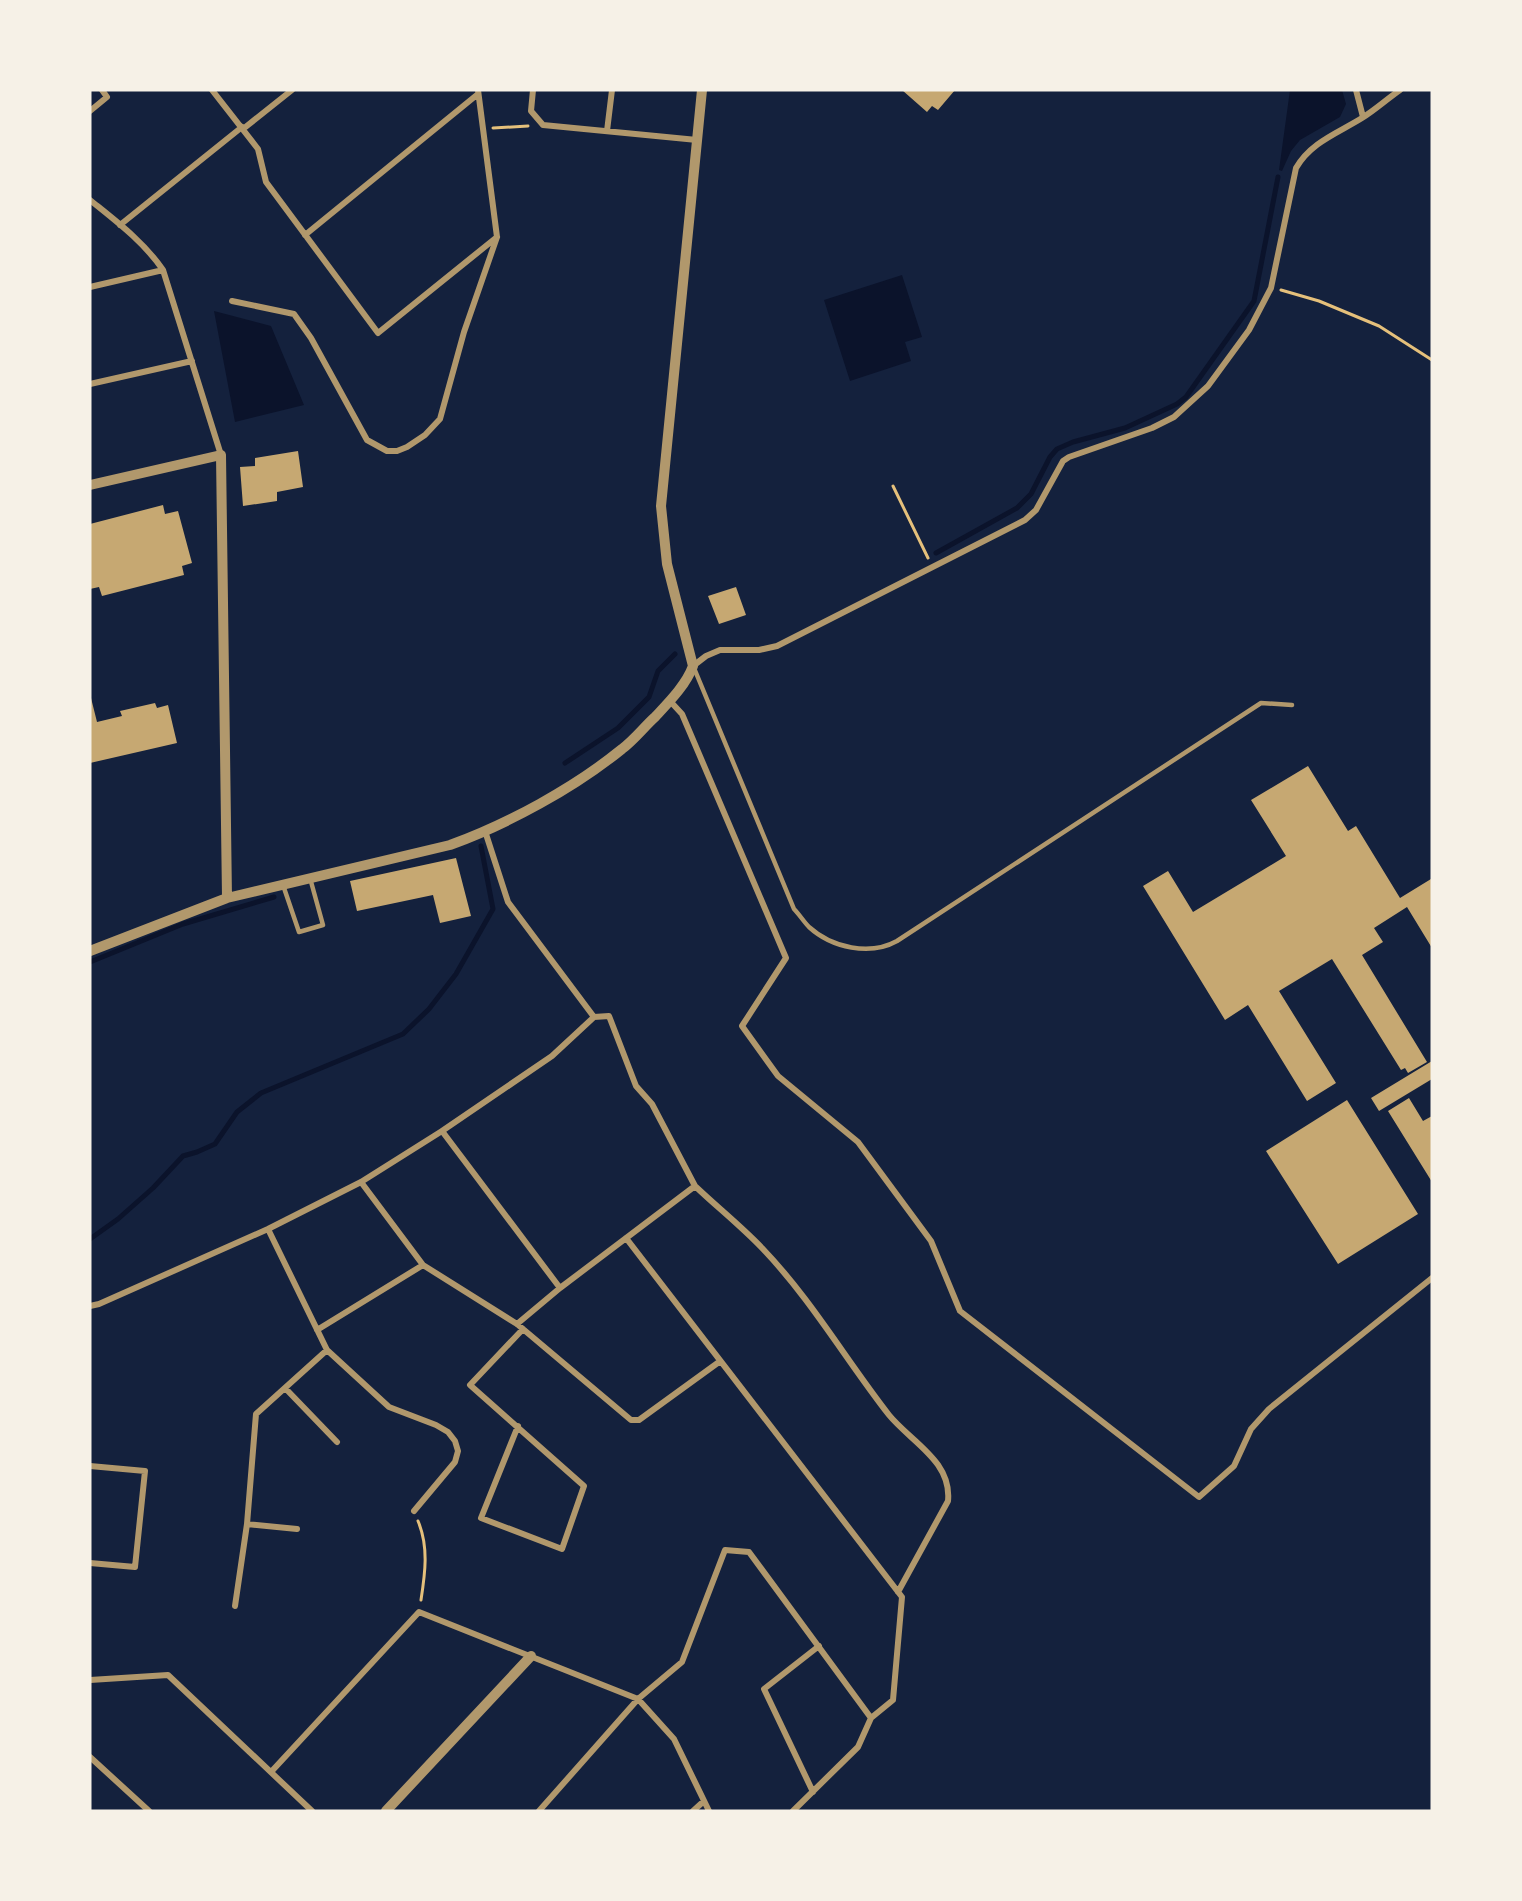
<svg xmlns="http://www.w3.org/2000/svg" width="1522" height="1901" font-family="Ubuntu,sans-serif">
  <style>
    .water { fill: #0b132b }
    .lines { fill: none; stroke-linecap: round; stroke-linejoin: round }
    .stream { stroke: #0b132b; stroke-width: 5 }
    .building { fill: #c6a872 }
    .path { stroke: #e5c07b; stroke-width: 3 }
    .service { stroke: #b1986c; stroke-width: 4.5 }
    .minor { stroke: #b1986c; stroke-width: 6 }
    .tertiary { stroke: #b1986c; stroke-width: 10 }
  </style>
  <rect width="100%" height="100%" fill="#14213d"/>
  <path class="water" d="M 1290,90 L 1342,90 L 1346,104 L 1340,117 L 1300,140 L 1291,151 L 1282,171 L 1279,170 Z
    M 902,275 L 922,337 L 905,342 L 911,361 L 850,381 L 824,300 Z
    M 214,311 L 271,326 L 304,405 L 235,422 Z"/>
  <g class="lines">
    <path class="stream" d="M 936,553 L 1017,508 L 1031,494 L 1050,457 L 1057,449 L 1073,442 L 1125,428 L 1177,404 L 1186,397 L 1254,301 L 1278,177
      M 565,763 L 618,728 L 649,697 L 658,671 L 675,654
      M 90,962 L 183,924 L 274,897
      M 90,1239 L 118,1219 L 153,1188 L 183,1156 L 197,1152 L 215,1144 L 237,1112 L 261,1093 L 403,1034 L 429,1009 L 456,974 L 493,909 L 481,846"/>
  </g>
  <path class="building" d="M 902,90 L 955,90 L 938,110 L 932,106 L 927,112 Z
    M 298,451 L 303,487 L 277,492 L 277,501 L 243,506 L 240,467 L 255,466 L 255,458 Z
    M 163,505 L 165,514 L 178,511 L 192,563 L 182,566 L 184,575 L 102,596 L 99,587 L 90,589 L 90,524 Z
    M 736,587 L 746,615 L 719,624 L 708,596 Z
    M 91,698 L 97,722 L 122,716 L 120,711 L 155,703 L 157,708 L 168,705 L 177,743 L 90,763 Z
    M 1308,766 L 1348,831 L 1356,826 L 1400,898 L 1431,879 L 1432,948 L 1407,907 L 1374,928 L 1383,942 L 1362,955 L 1427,1062 L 1408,1073 L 1405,1068 L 1401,1070 L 1332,959 L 1279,991 L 1336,1083 L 1307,1101 L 1248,1005 L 1225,1020 L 1143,886 L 1168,871 L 1193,912 L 1286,856 L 1251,800 Z
    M 456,858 L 471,916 L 440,923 L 433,895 L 357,911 L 350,881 Z
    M 1432,1061 L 1432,1079 L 1379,1111 L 1371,1098 Z
    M 1409,1098 L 1423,1121 L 1432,1116 L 1432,1182 L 1388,1111 Z
    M 1347,1100 L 1418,1214 L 1338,1264 L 1266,1151 Z"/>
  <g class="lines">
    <path class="path" d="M 493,128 L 528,126
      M 1281,290 L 1319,301 L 1379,326 L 1432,360
      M 893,486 L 928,558
      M 418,1521 C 429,1547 425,1574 421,1600"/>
    <path class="service" d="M 694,668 L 794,909 C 799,914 804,922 809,927 C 832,948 870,956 897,941 L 1261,703 L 1292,705
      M 283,885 L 299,932 L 323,925 L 310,878"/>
    <path class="minor" d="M 212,90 L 258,149 L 266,182 L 378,333 L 497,237
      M 533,90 L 531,111 L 543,125 L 697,140
      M 1356,90 L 1363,117
      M 90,111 L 107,97 L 102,90
      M 243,129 L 292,90
      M 607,131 L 612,90
      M 90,200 C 116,221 144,242 163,270 L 221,455
      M 120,225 L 242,127
      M 305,235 L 478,94
      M 90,287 L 163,270
      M 232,301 L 294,314 L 311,338 L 367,440 L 387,451 L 397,451 L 407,447 L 425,435 L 440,419 L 464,332 L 497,237 L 478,90
      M 90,384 L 192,361
      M 693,666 L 706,656 L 720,650 L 759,650 L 777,646 L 1025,520 L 1036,510 L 1063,461 L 1069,457 L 1152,428 L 1174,417 L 1208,386 L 1249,330 L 1271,288 L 1296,168 C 1311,142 1338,133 1362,118 C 1375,110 1387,99 1400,90
      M 670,701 L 682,714 L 786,958 L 742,1026 L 778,1076 L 858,1142 L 931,1241 L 960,1311 L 1199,1497 L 1234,1466 L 1251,1429 L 1269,1409 L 1432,1278
      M 594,1017 L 609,1016 L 636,1086 L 652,1104 L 695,1186
      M 442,1131 L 560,1288
      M 361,1182 L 423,1265 L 517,1324 L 631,1420 L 639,1420 L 719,1362
      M 268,1229 L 327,1350 L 389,1407 L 436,1425 L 448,1432 L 455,1441 L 458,1451 L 455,1462 L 414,1511
      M 626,1238 L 902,1597 L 893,1700 L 871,1718 L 858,1747 L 793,1811
      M 90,1306 L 99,1304 L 268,1229 L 361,1182 L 442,1131 L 552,1056 L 594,1017 L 508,902 L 485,831
      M 517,1324 L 560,1288 L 695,1186 C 717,1207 741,1226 762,1248 C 811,1299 846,1360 889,1415 C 911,1442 952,1461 948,1501 L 898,1592
      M 317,1330 L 423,1265
      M 285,1388 L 337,1442
      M 518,1426 L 481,1518 L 562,1549 L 584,1486 L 470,1385 L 523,1329
      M 90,1466 L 145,1471 L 135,1567 L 90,1563
      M 247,1524 L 297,1529
      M 235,1606 L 247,1524 L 256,1414 L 327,1350
      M 90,1680 L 168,1675 L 312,1811
      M 90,1757 L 149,1811
      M 271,1772 L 419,1612 L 638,1699 L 674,1739 L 709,1811
      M 813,1792 L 764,1689 L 819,1646
      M 539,1811 L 638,1699 L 682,1662 L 725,1550 L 749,1552 L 871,1718
      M 693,1811 L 704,1801"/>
    <path class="tertiary" d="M 90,485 L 221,455 L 227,898
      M 90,951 L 227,898 L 450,845 C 508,824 574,788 622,749 C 634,740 644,727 655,717 C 669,702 686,685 693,666 L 667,564 L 661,506 L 702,90
      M 386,1811 L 531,1656"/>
  </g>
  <rect width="1522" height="1901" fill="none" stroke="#f6f1e7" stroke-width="183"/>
</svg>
